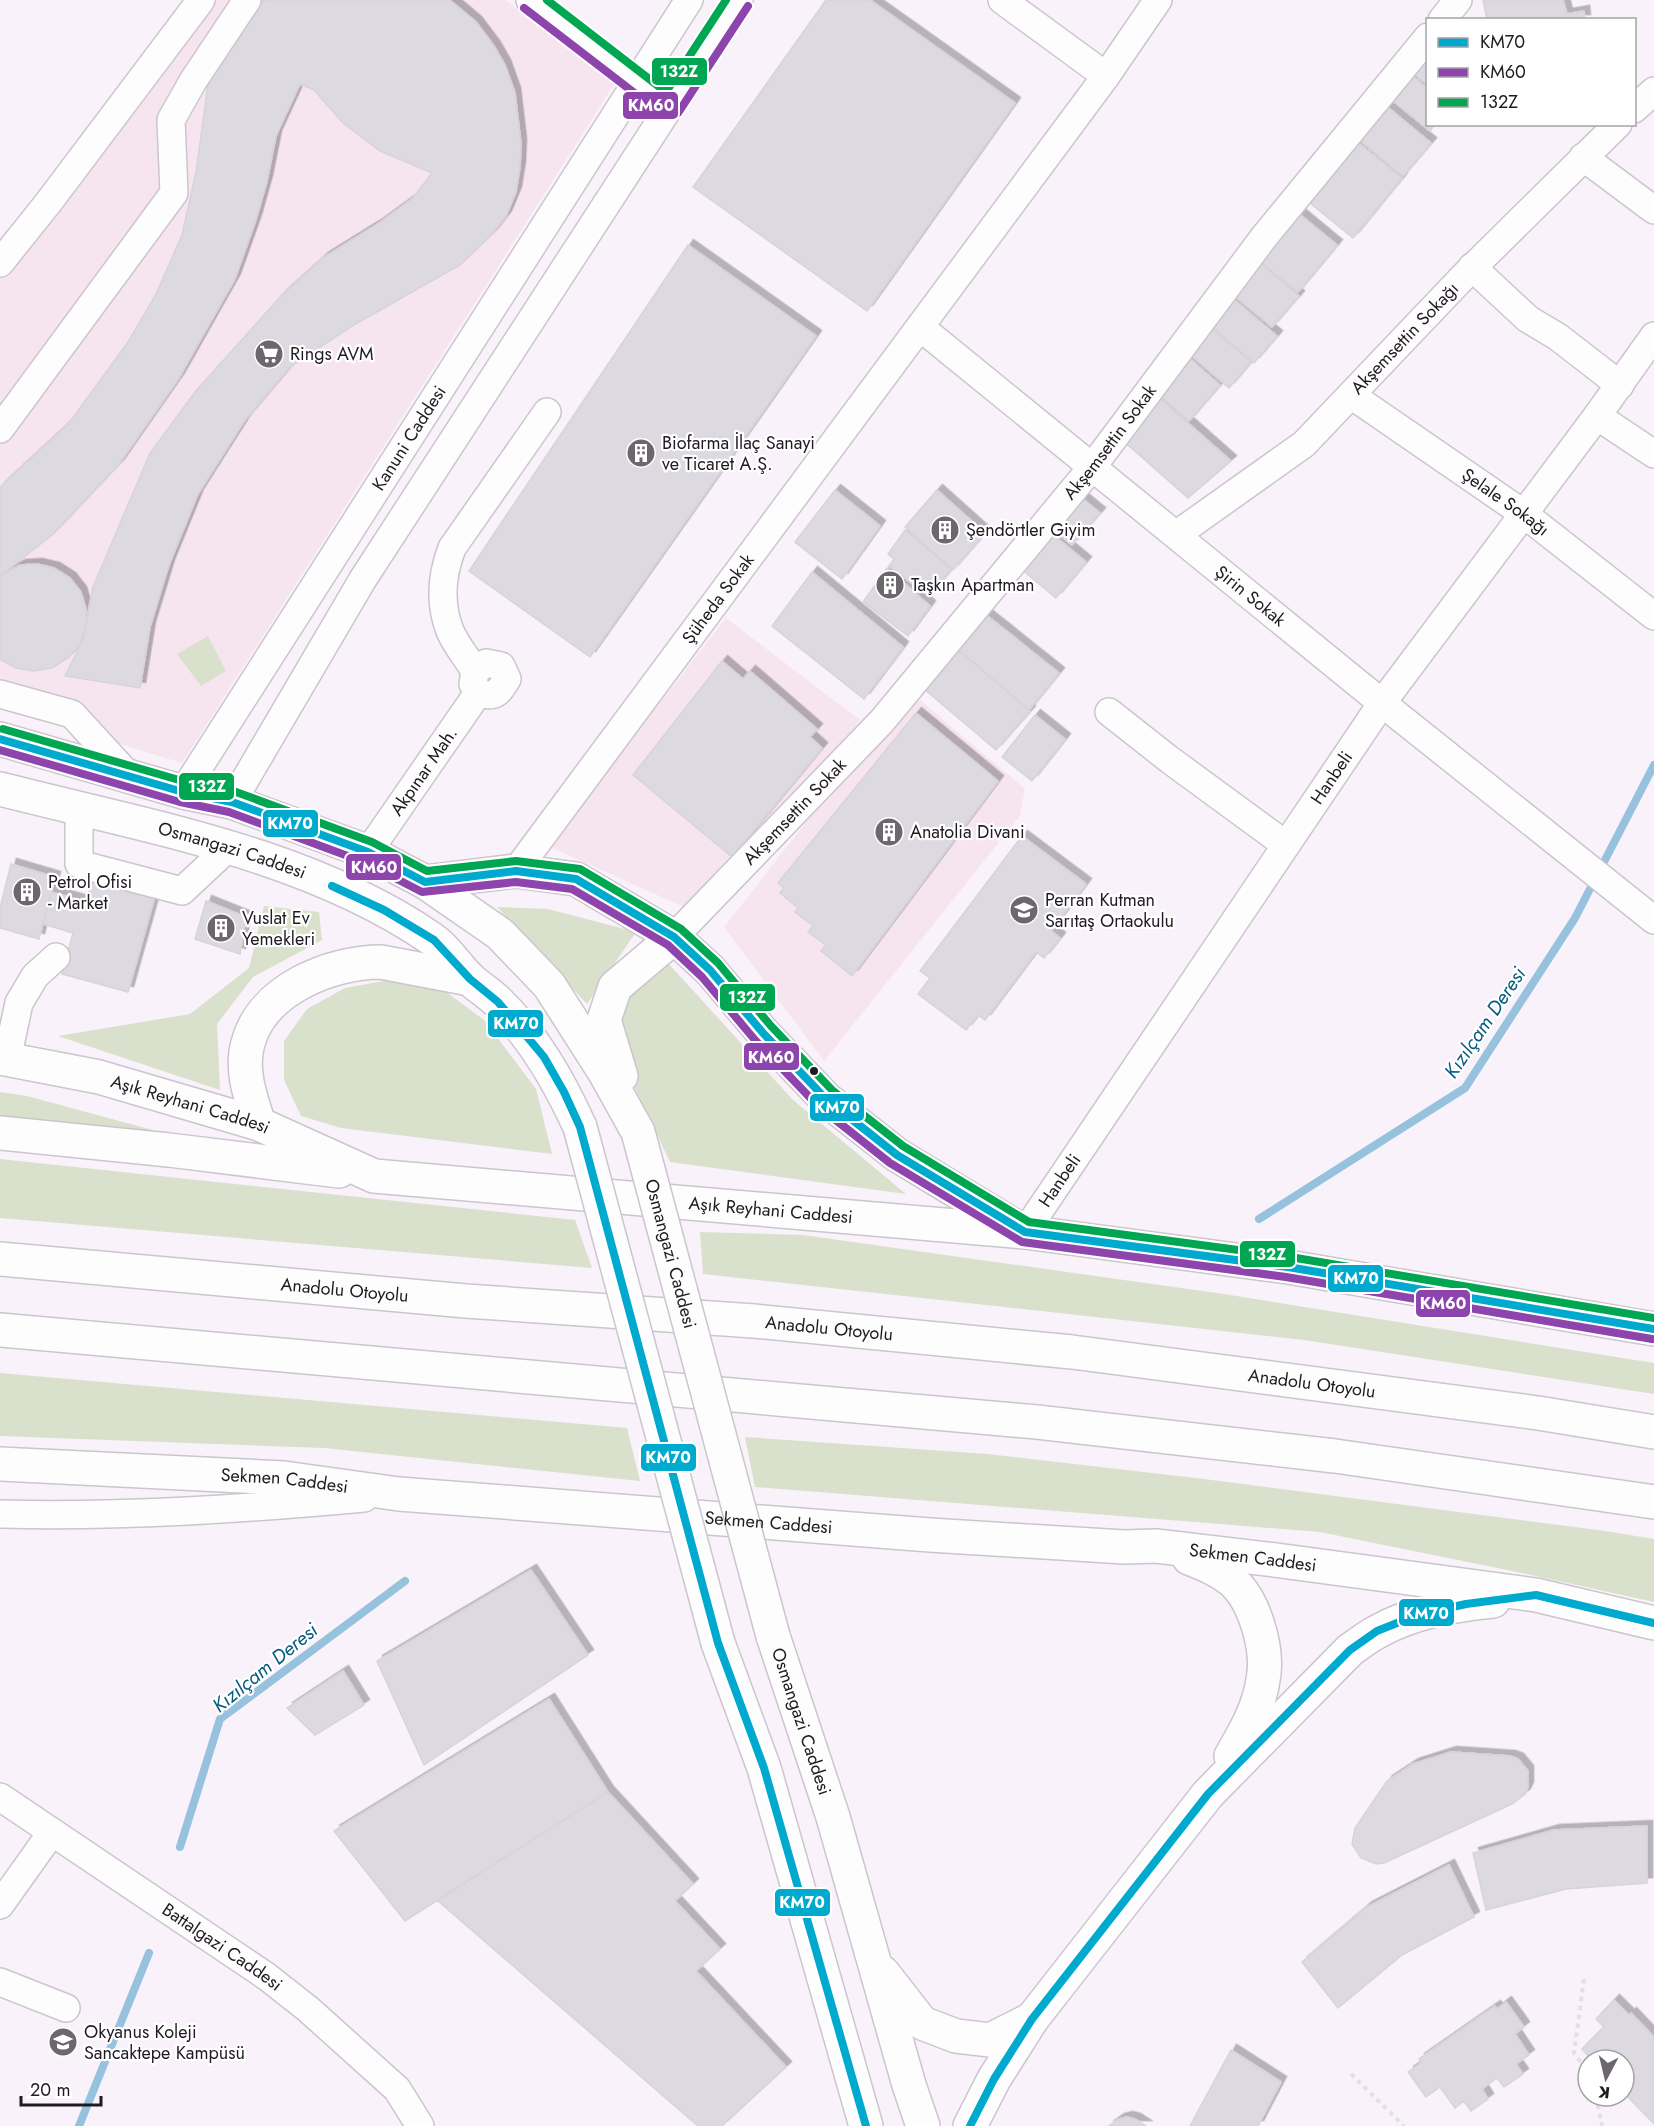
<svg xmlns="http://www.w3.org/2000/svg" width="1654" height="2126" font-family="Jost,sans-serif">
  <style>
    .commercial { fill: #f6e5ef }
    .green { fill: #d9e0cb }
    .lines { fill: none; stroke-linecap: round; stroke-linejoin: round }
    .stream { stroke: #97c2de; stroke-width: 8 }
    .building { fill: #dcd9e1; stroke: #d7d3dc; stroke-width: 1.5; filter: url(#shadow) }
    .minor-casing { stroke: #cbc5cd; stroke-width: 30 }
    .major-casing { stroke: #cbc5cd; stroke-width: 36 }
    .highway-casing { stroke: #cbc5cd; stroke-width: 36 }
    .path { stroke: #e2e0e2; stroke-width: 4; stroke-dasharray: 4.5 4.5; stroke-linecap: butt }
    .minor { stroke: #fefdfe; stroke-width: 27 }
    .major { stroke: #fefdfe; stroke-width: 33 }
    .highway { stroke: #fefdfe; stroke-width: 33 }
    .major-bridge-casing { stroke: #cbc5cd; stroke-width: 36; stroke-linecap: butt }
    .major-bridge { stroke: #fefdfe; stroke-width: 33 }
    .bus-1-casing { stroke: #fff; stroke-width: 12 }
    .bus-2-casing { stroke: #fff; stroke-width: 12 }
    .bus-3-casing { stroke: #fff; stroke-width: 12 }
    .bus-1 { stroke: #00a9ce; stroke-width: 8 }
    .bus-2 { stroke: #8e44ad; stroke-width: 8 }
    .bus-3 { stroke: #00a651; stroke-width: 8 }
    .bus-dot { fill: #201a21; stroke: #fff; stroke-width: 2 }
    .labels { text-anchor: middle; dominant-baseline: central; stroke-width: 4.5; stroke-linejoin: round; paint-order: stroke }
    .street-label { font-size: 18px; fill: #201a21; stroke: #fff }
    .poi-label { font-size: 18px; fill: #201a21; stroke: #fff; text-anchor: start }
    .water-label { font-size: 20px; font-style: italic; fill: #065b7f; stroke: #fff }
    .line-badge { stroke: #fff; stroke-width: 2 }
    .badge-label { font-size: 16px; text-anchor: middle; font-weight: bold; fill: #fff }
  </style>
  <defs>
    <filter id="shadow"><feDropShadow dx="5.5" dy="-5.5" stdDeviation="0" flood-color="#0004"/></filter>
  </defs>
  <rect width="100%" height="100%" fill="#f9f2fb"/>
  <path class="commercial" d="M 196,0 L 505,0 L 615,83 L 182,763 L 0,707 L 0,241 Z
    M 726,618 L 860,720 L 706,917 L 548,846 Z
    M 913,694 L 1025,789 L 1020,816 L 824,1061 L 724,927 L 884,723 Z"/>
  <path class="green" d="M 208,636 L 226,671 L 201,686 L 177,654 Z
    M 264,906 L 319,912 L 322,940 L 253,977 L 217,1024 L 220,1090 L 58,1036 L 190,1014 L 249,968 Z
    M 497,907 L 548,909 L 636,932 L 587,1004 Z
    M 667,962 L 792,1099 L 906,1194 L 670,1162 L 613,1042 L 622,996 Z
    M 395,979 L 441,988 L 484,1020 L 536,1089 L 552,1154 L 341,1128 L 301,1116 L 284,1080 L 284,1041 L 307,1009 L 345,988 Z
    M 0,1092 L 27,1096 L 171,1135 L 0,1117 Z
    M 0,1159 L 575,1220 L 592,1268 L 0,1218 Z
    M 700,1232 L 803,1235 L 1224,1294 L 1654,1363 L 1654,1394 L 1304,1340 L 703,1274 Z
    M 0,1373 L 627,1428 L 640,1481 L 324,1448 L 0,1436 Z
    M 745,1437 L 988,1454 L 1204,1479 L 1605,1531 L 1654,1539 L 1654,1602 L 1517,1572 L 1320,1532 L 755,1487 Z"/>
  <g class="lines">
    <path class="stream" d="M 1259,1219 L 1465,1088 L 1575,918 L 1654,765
      M 180,1847 L 220,1719 L 405,1581
      M 79,2126 L 149,1953"/>
  </g>
  <path class="building" d="M 265,0 L 449,0 L 457,6 L 476,22 L 494,46 L 505,65 L 515,93 L 521,144 L 520,167 L 516,192 L 506,216 L 492,234 L 460,265 L 352,326 L 290,367 L 245,420 L 198,494 L 169,565 L 150,627 L 140,688 L 65,676 L 83,640 L 93,587 L 150,453 L 195,392 L 283,294 L 324,257 L 376,225 L 413,198 L 432,173 L 380,151 L 343,123 L 314,90 L 300,84 L 276,136 L 267,181 L 256,220 L 235,279 L 179,378 L 119,464 L 52,535 L 0,576 L 0,487 L 69,423 L 128,342 L 156,294 L 182,235 L 196,172 L 209,77 L 235,25 Z
    M 826,0 L 870,0 L 1015,103 L 867,311 L 693,187 Z
    M 1483,0 L 1563,0 L 1567,14 L 1584,11 L 1585,20 L 1487,20 Z
    M 1428,47 L 1428,85 L 1409,70 Z
    M 1408,72 L 1428,89 L 1428,124 L 1435,124 L 1430,131 L 1387,96 Z
    M 1385,105 L 1431,143 L 1403,176 L 1357,138 Z
    M 1355,140 L 1402,178 L 1353,238 L 1306,200 Z
    M 1297,212 L 1337,245 L 1298,292 L 1258,260 Z
    M 688,245 L 816,336 L 590,657 L 469,571 Z
    M 1259,262 L 1299,296 L 1272,327 L 1232,294 Z
    M 1231,297 L 1277,336 L 1254,363 L 1208,323 Z
    M 1209,326 L 1251,362 L 1229,388 L 1187,352 Z
    M 1187,356 L 1220,385 L 1189,421 L 1156,392 Z
    M 1155,394 L 1231,461 L 1188,498 L 1121,439 Z
    M 835,490 L 880,526 L 842,579 L 795,542 Z
    M 937,490 L 985,533 L 953,570 L 905,527 Z
    M 1078,495 L 1100,513 L 1072,545 L 1050,527 Z
    M 1045,528 L 1086,562 L 1056,598 L 1015,564 Z
    M 905,530 L 951,569 L 929,596 L 889,566 L 894,559 L 888,554 Z
    M 37,564 L 54,568 L 70,578 L 81,592 L 86,609 L 86,626 L 80,645 L 68,658 L 52,668 L 34,671 L 16,668 L 0,659 L 0,576 L 20,565 Z
    M 37,564 L 54,568 L 70,578 L 81,592 L 86,609 L 86,626 L 80,645 L 68,658 L 52,668 L 34,671 L 16,668 L 0,659 L 0,576 L 20,565 Z
    M 887,568 L 930,606 L 908,636 L 863,602 Z
    M 812,572 L 903,647 L 864,699 L 772,626 Z
    M 985,614 L 1059,673 L 1029,710 L 958,649 Z
    M 958,650 L 1030,711 L 996,750 L 924,689 Z
    M 722,661 L 743,679 L 750,671 L 817,729 L 810,737 L 822,748 L 732,857 L 633,775 Z
    M 916,713 L 998,781 L 852,976 L 821,951 L 826,945 L 808,932 L 813,926 L 795,912 L 798,908 L 780,893 L 784,888 L 778,883 Z
    M 1035,715 L 1065,739 L 1032,781 L 1002,757 Z
    M 1022,836 L 1086,884 L 1051,931 L 1060,938 L 1044,958 L 1036,952 L 985,1020 L 978,1015 L 966,1030 L 918,994 L 930,978 L 920,971 Z
    M 11,864 L 55,877 L 39,939 L 0,928 L 0,908 Z
    M 95,871 L 157,889 L 128,992 L 62,974 L 73,933 L 43,924 L 51,892 L 86,902 Z
    M 206,901 L 246,917 L 240,954 L 195,939 Z
    M 531,1570 L 588,1655 L 424,1765 L 377,1661 Z
    M 343,1671 L 364,1705 L 315,1735 L 287,1708 Z
    M 549,1699 L 608,1792 L 405,1921 L 334,1831 Z
    M 1451,1752 L 1510,1756 L 1518,1759 L 1528,1771 L 1528,1787 L 1525,1794 L 1512,1804 L 1384,1863 L 1376,1864 L 1361,1858 L 1352,1844 L 1355,1828 L 1387,1781 L 1413,1764 Z
    M 608,1792 L 693,1884 L 675,1901 L 720,1949 L 696,1971 L 786,2067 L 722,2126 L 698,2126 L 437,1900 Z
    M 1647,1826 L 1647,1883 L 1566,1889 L 1486,1910 L 1473,1853 L 1554,1830 Z
    M 1449,1865 L 1474,1917 L 1402,1955 L 1338,2008 L 1302,1962 L 1367,1907 Z
    M 1614,2000 L 1629,2015 L 1631,2013 L 1654,2037 L 1654,2124 L 1624,2093 L 1624,2060 L 1592,2060 L 1582,2049 L 1604,2027 L 1596,2019 Z
    M 1506,2002 L 1524,2027 L 1515,2034 L 1529,2055 L 1516,2064 L 1523,2074 L 1504,2087 L 1497,2078 L 1482,2089 L 1488,2099 L 1471,2111 L 1464,2101 L 1455,2108 L 1440,2087 L 1426,2097 L 1408,2072 L 1421,2063 L 1419,2059 L 1495,2006 L 1497,2009 Z
    M 1231,2050 L 1281,2082 L 1258,2126 L 1190,2126 Z
    M 1127,2117 L 1135,2119 L 1146,2126 L 1109,2126 L 1119,2119 Z"/>
  <g class="lines">
    <g class="minor-casing">
      <g id="minor">
        <path d="M 530,0 L 669,107"/>
        <path d="M 1002,0 L 1106,76"/>
        <path d="M 1442,20 L 1458,0"/>
        <path d="M 1634,109 L 1654,91"/>
        <path d="M 1583,157 L 1654,210"/>
        <path d="M 0,263 L 48,203 L 201,0"/>
        <path d="M 1472,267 L 1528,319 L 1558,337 L 1620,385"/>
        <path id="s1" d="M 920,327 L 1382,703 L 1654,920"/>
        <path id="s2" d="M 1351,395 L 1524,514 L 1654,616"/>
        <path d="M 1597,416 L 1654,454"/>
        <path d="M 0,429 L 174,193 L 171,120 L 193,81 L 247,0"/>
        <path id="s3" d="M 1176,535 L 1304,444 L 1463,277 L 1618,124"/>
        <path d="M 486,663 L 501,666 L 507,679 C 498,693 496,698 478,693 L 473,684 L 475,671 Z"/>
        <path d="M 475,671 C 467,658 456,645 450,631 C 439,603 442,574 452,548 L 547,412"/>
        <path d="M 0,694 L 72,714 L 129,776"/>
        <path d="M 1109,712 L 1170,760 L 1286,845"/>
        <path id="s4" d="M 183,792 L 689,0"/>
        <path d="M 232,802 L 363,579 L 739,0"/>
        <path d="M 79,809 L 79,864 L 182,891 L 229,847"/>
        <path id="s5" d="M 368,852 L 478,693"/>
        <path id="s6" d="M 516,871 L 1106,76 L 1158,0"/>
        <path id="s7" d="M 674,937 L 882,721 L 1093,466 L 1264,237 L 1428,37"/>
        <path d="M 7,1059 L 19,1003 L 35,976 L 56,957"/>
        <path id="s8" d="M 1025,1232 L 1382,703 L 1597,416 L 1654,336"/>
        <path d="M 0,1514 C 122,1517 243,1509 364,1498"/>
        <path id="s9" d="M 0,1797 L 266,1976 L 308,2009 L 397,2089 L 420,2126"/>
        <path d="M 0,1905 L 52,1832"/>
        <path d="M 0,1982 L 66,2008"/>
      </g>
    </g>
    <g class="major-casing">
      <g id="major">
        <path d="M 0,739 L 183,792 L 232,802 L 368,852 L 425,882 L 500,934 L 549,985 L 604,1071 L 638,1132"/>
        <path id="s10" d="M 0,789 C 144,826 307,853 432,939 C 447,949 457,967 470,979 C 478,987 489,993 498,1002 C 534,1037 559,1081 580,1127"/>
        <path d="M 425,882 L 516,871 L 576,879 L 674,937 L 710,970 L 763,1033 L 826,1099 L 897,1155 L 1019,1229"/>
        <path id="s11" d="M 0,1058 L 99,1077 L 259,1124 L 374,1176 L 1025,1232 L 1288,1267 L 1654,1329"/>
        <path d="M 621,1076 L 604,1020 L 615,987 L 674,937"/>
        <path d="M 259,1124 C 251,1099 240,1070 248,1043 C 262,990 330,962 381,962 L 470,979"/>
        <path d="M 0,1133 L 169,1150 L 339,1171"/>
        <path id="s12" d="M 0,1464 L 284,1478 L 399,1494 L 930,1535 L 1124,1547 L 1156,1546 L 1275,1560 L 1536,1595 L 1654,1623"/>
        <path d="M 1189,1558 C 1204,1564 1217,1569 1230,1579 C 1255,1599 1269,1650 1263,1680 C 1259,1708 1245,1732 1231,1756"/>
        <path id="s13" d="M 773,1636 L 833,1817 L 909,2085 L 923,2126"/>
        <path d="M 718,1643 L 764,1768 L 866,2126"/>
        <path d="M 883,1973 L 922,2023 L 956,2036 L 990,2040 L 1032,2019"/>
        <path d="M 970,2126 L 994,2079 L 1032,2019 L 1208,1794 L 1350,1650 C 1359,1644 1367,1637 1377,1632 C 1412,1612 1453,1605 1493,1601"/>
      </g>
    </g>
    <g class="highway-casing">
      <g id="highway">
        <path id="s14" d="M 0,1259 L 466,1301 L 754,1321 L 1072,1352 L 1538,1413 L 1654,1432"/>
        <path d="M 0,1330 L 1037,1422 L 1335,1456 L 1654,1502"/>
      </g>
    </g>
    <path class="path" d="M 0,661 L 1,660
      M 1584,1979 L 1574,2053 L 1588,2072
      M 1351,2074 L 1404,2126
      M 1596,2096 L 1602,2126"/>
    <use href="#minor" class="minor"/>
    <use href="#major" class="major"/>
    <use href="#highway" class="highway"/>
    <g class="major-bridge-casing">
      <g id="major-bridge">
        <path d="M 580,1127 L 718,1643"/>
        <path id="s15" d="M 638,1132 L 773,1636"/>
      </g>
    </g>
    <use href="#major-bridge" class="major-bridge"/>
    <g class="bus-1-casing">
      <path id="bus-1" d="M 0,739 L 183,792 L 232,802 L 368,852 L 425,882 L 516,871 L 576,879 L 674,937 L 710,970 L 763,1033 L 826,1099 L 897,1155 L 1025,1232 L 1288,1267 L 1654,1329
        M 332,886 L 384,910 L 434,940 L 470,979 L 498,1002 L 544,1057 L 564,1092 L 580,1127 L 718,1643 L 764,1768 L 866,2126
        M 970,2126 L 994,2079 L 1032,2019 L 1208,1794 L 1350,1650 L 1377,1631 L 1417,1615 L 1466,1604 L 1536,1595 L 1654,1623"/>
    </g>
    <g class="bus-2-casing">
      <path id="bus-2" d="M 524,8 L 663,115 L 669,117 L 678,113 L 748,6
        M 0,750 L 180,802 L 229,812 L 364,862 L 422,892 L 516,882 L 572,889 L 668,945 L 702,977 L 755,1040 L 818,1106 L 890,1163 L 1022,1242 L 1286,1277 L 1652,1339"/>
    </g>
    <g class="bus-3-casing">
      <path id="bus-3" d="M 547,0 L 666,92 L 726,0
        M 3,729 L 186,782 L 236,792 L 372,842 L 427,871 L 516,861 L 580,869 L 681,929 L 718,963 L 771,1026 L 833,1091 L 903,1146 L 1029,1222 L 1290,1257 L 1654,1318"/>
    </g>
    <use href="#bus-1" class="bus-1"/>
    <use href="#bus-2" class="bus-2"/>
    <use href="#bus-3" class="bus-3"/>
  </g>
  <defs>
    <g id="supermarket-disc" transform="scale(1.5)"><circle r="9.5" fill="#6c666d" stroke="#fff"/><path d="M-6-5.5h2.5l.6 2H6L4.5 2H-2.5L-4.4-4H-6ZM-1.5 3.2a1.3 1.3 0 1 0 .1 0ZM3 3.2a1.3 1.3 0 1 0 .1 0Z" fill="#fff"/></g>
    <g id="building-disc" transform="scale(1.5)"><circle r="9.5" fill="#6c666d" stroke="#fff"/><path d="M-4-6H4V6H1V3H-1V6H-4ZM-2.5-4.3h1.7v1.8h-1.7ZM.8-4.3h1.7v1.8H.8ZM-2.5-1h1.7V.8h-1.7ZM.8-1h1.7V.8H.8Z" fill="#fff"/></g>
    <g id="school-disc" transform="scale(1.5)"><circle r="9.5" fill="#6c666d" stroke="#fff"/><path d="M0-5L7-2L0 1L-7-2ZM-4 1L0 2.5L4 1V4Q0 6-4 4Z" fill="#fff"/></g>
  </defs>
  <g fill-rule="evenodd">
    <use href="#supermarket-disc" x="269" y="354"/>
    <use href="#building-disc" x="641" y="453"/>
    <use href="#building-disc" x="945" y="530"/>
    <use href="#building-disc" x="890" y="585"/>
    <use href="#building-disc" x="889" y="832"/>
    <use href="#building-disc" x="27" y="892"/>
    <use href="#school-disc" x="1024" y="910"/>
    <use href="#building-disc" x="221" y="928"/>
    <use href="#school-disc" x="63" y="2042"/>
  </g>
  <circle class="bus-dot" cx="814" cy="1071" r="5"/>
  <g class="labels">
    <g class="street-label">
      <text stroke="none"><textPath href="#s3" startOffset="303">Akşemsettin Sokağı</textPath></text>
      <text stroke="none"><textPath href="#s4" startOffset="420">Kanuni Caddesi</textPath></text>
      <text stroke="none"><textPath href="#s7" startOffset="660">Akşemsettin Sokak</textPath></text>
      <text stroke="none"><textPath href="#s2" startOffset="188">Şelale Sokağı</textPath></text>
      <text stroke="none"><textPath href="#s1" startOffset="426">Şirin Sokak</textPath></text>
      <text stroke="none"><textPath href="#s6" startOffset="339">Şüheda Sokak</textPath></text>
      <text stroke="none"><textPath href="#s5" startOffset="98">Akpınar Mah.</textPath></text>
      <text stroke="none"><textPath href="#s8" startOffset="548">Hanbeli</textPath></text>
      <text stroke="none"><textPath href="#s7" startOffset="174">Akşemsettin Sokak</textPath></text>
      <text stroke="none"><textPath href="#s10" startOffset="240">Osmangazi Caddesi</textPath></text>
      <text stroke="none"><textPath href="#s11" startOffset="196">Aşık Reyhani Caddesi</textPath></text>
      <text stroke="none"><textPath href="#s8" startOffset="62">Hanbeli</textPath></text>
      <text stroke="none"><textPath href="#s11" startOffset="792">Aşık Reyhani Caddesi</textPath></text>
      <text stroke="none"><textPath href="#s15" startOffset="126">Osmangazi Caddesi</textPath></text>
      <text stroke="none"><textPath href="#s14" startOffset="346">Anadolu Otoyolu</textPath></text>
      <text stroke="none"><textPath href="#s14" startOffset="832">Anadolu Otoyolu</textPath></text>
      <text stroke="none"><textPath href="#s14" startOffset="1318">Anadolu Otoyolu</textPath></text>
      <text stroke="none"><textPath href="#s12" startOffset="285">Sekmen Caddesi</textPath></text>
      <text stroke="none"><textPath href="#s12" startOffset="771">Sekmen Caddesi</textPath></text>
      <text stroke="none"><textPath href="#s12" startOffset="1257">Sekmen Caddesi</textPath></text>
      <text stroke="none"><textPath href="#s13" startOffset="90">Osmangazi Caddesi</textPath></text>
      <text stroke="none"><textPath href="#s9" startOffset="268">Battalgazi Caddesi</textPath></text>
    </g>
    <g class="poi-label">
      <text x="290" y="354">Rings AVM</text>
      <text x="662" y="443">Biofarma İlaç Sanayi<tspan x="662" dy="21">ve Ticaret A.Ş.</tspan></text>
      <text x="966" y="530">Şendörtler Giyim</text>
      <text x="911" y="585">Taşkın Apartman</text>
      <text x="910" y="832">Anatolia Divani</text>
      <text x="48" y="882">Petrol Ofisi<tspan x="48" dy="21">- Market</tspan></text>
      <text x="1045" y="900">Perran Kutman<tspan x="1045" dy="21">Sarıtaş Ortaokulu</tspan></text>
      <text x="242" y="918">Vuslat Ev<tspan x="242" dy="21">Yemekleri</tspan></text>
      <text x="84" y="2032">Okyanus Koleji<tspan x="84" dy="21">Sancaktepe Kampüsü</tspan></text>
    </g>
    <g class="water-label">
      <text transform="translate(1485 1023) rotate(-56)">Kızılçam Deresi</text>
      <text transform="translate(265 1668) rotate(-39)">Kızılçam Deresi</text>
    </g>
  </g>
  <g class="line-badge">
    <rect x="651" y="57" width="57" height="29" rx="6" fill="#00a651"/>
    <rect x="622" y="91" width="57" height="29" rx="6" fill="#8e44ad"/>
    <rect x="178" y="772" width="57" height="29" rx="6" fill="#00a651"/>
    <rect x="262" y="809" width="57" height="29" rx="6" fill="#00a9ce"/>
    <rect x="345" y="853" width="57" height="28" rx="6" fill="#8e44ad"/>
    <rect x="719" y="983" width="57" height="29" rx="6" fill="#00a651"/>
    <rect x="487" y="1009" width="57" height="29" rx="6" fill="#00a9ce"/>
    <rect x="743" y="1042" width="57" height="29" rx="6" fill="#8e44ad"/>
    <rect x="809" y="1093" width="56" height="29" rx="6" fill="#00a9ce"/>
    <rect x="1239" y="1240" width="57" height="28" rx="6" fill="#00a651"/>
    <rect x="1327" y="1264" width="57" height="29" rx="6" fill="#00a9ce"/>
    <rect x="1415" y="1289" width="56" height="29" rx="6" fill="#8e44ad"/>
    <rect x="640" y="1443" width="57" height="29" rx="6" fill="#00a9ce"/>
    <rect x="1398" y="1598" width="57" height="29" rx="6" fill="#00a9ce"/>
    <rect x="774" y="1888" width="57" height="29" rx="6" fill="#00a9ce"/>
  </g>
  <g class="badge-label">
    <text x="679" y="77">132Z</text>
    <text x="651" y="111">KM60</text>
    <text x="207" y="792">132Z</text>
    <text x="290" y="829">KM70</text>
    <text x="374" y="873">KM60</text>
    <text x="747" y="1003">132Z</text>
    <text x="516" y="1029">KM70</text>
    <text x="771" y="1063">KM60</text>
    <text x="837" y="1113">KM70</text>
    <text x="1267" y="1260">132Z</text>
    <text x="1356" y="1284">KM70</text>
    <text x="1443" y="1309">KM60</text>
    <text x="668" y="1463">KM70</text>
    <text x="1426" y="1619">KM70</text>
    <text x="802" y="1908">KM70</text>
  </g>
  <rect x="1426" y="18" width="210" height="108" fill="#ffffff" stroke="#a6a3a6" stroke-width="1.5"/>
  <rect x="1438" y="38" width="30" height="9" fill="#00a9ce" stroke="#a6a3a6" stroke-width="1.5"/>
  <text x="1480" y="48" font-size="18" fill="#201a21">KM70</text>
  <rect x="1438" y="68" width="30" height="9" fill="#8e44ad" stroke="#a6a3a6" stroke-width="1.5"/>
  <text x="1480" y="78" font-size="18" fill="#201a21">KM60</text>
  <rect x="1438" y="98" width="30" height="9" fill="#00a651" stroke="#a6a3a6" stroke-width="1.5"/>
  <text x="1480" y="108" font-size="18" fill="#201a21">132Z</text>
  <g transform="translate(1606 2078) rotate(187)"><circle r="28" fill="#ffffff" stroke="#a6a3a6" stroke-width="1.5"/>
  <path d="M0-4.5L10 22L0 15L-10 22Z" fill="#6c666d"/>
  <text y="-9" font-size="16" font-weight="bold" text-anchor="middle" fill="#201a21">K</text>
  </g>
  <path d="M21 2096v9h80v-9" fill="none" stroke="#201a21" stroke-width="3"/>
  <text x="30" y="2096" font-size="18" fill="#201a21" stroke="#ffffff" stroke-width="4.5" paint-order="stroke">20 m</text>
</svg>
